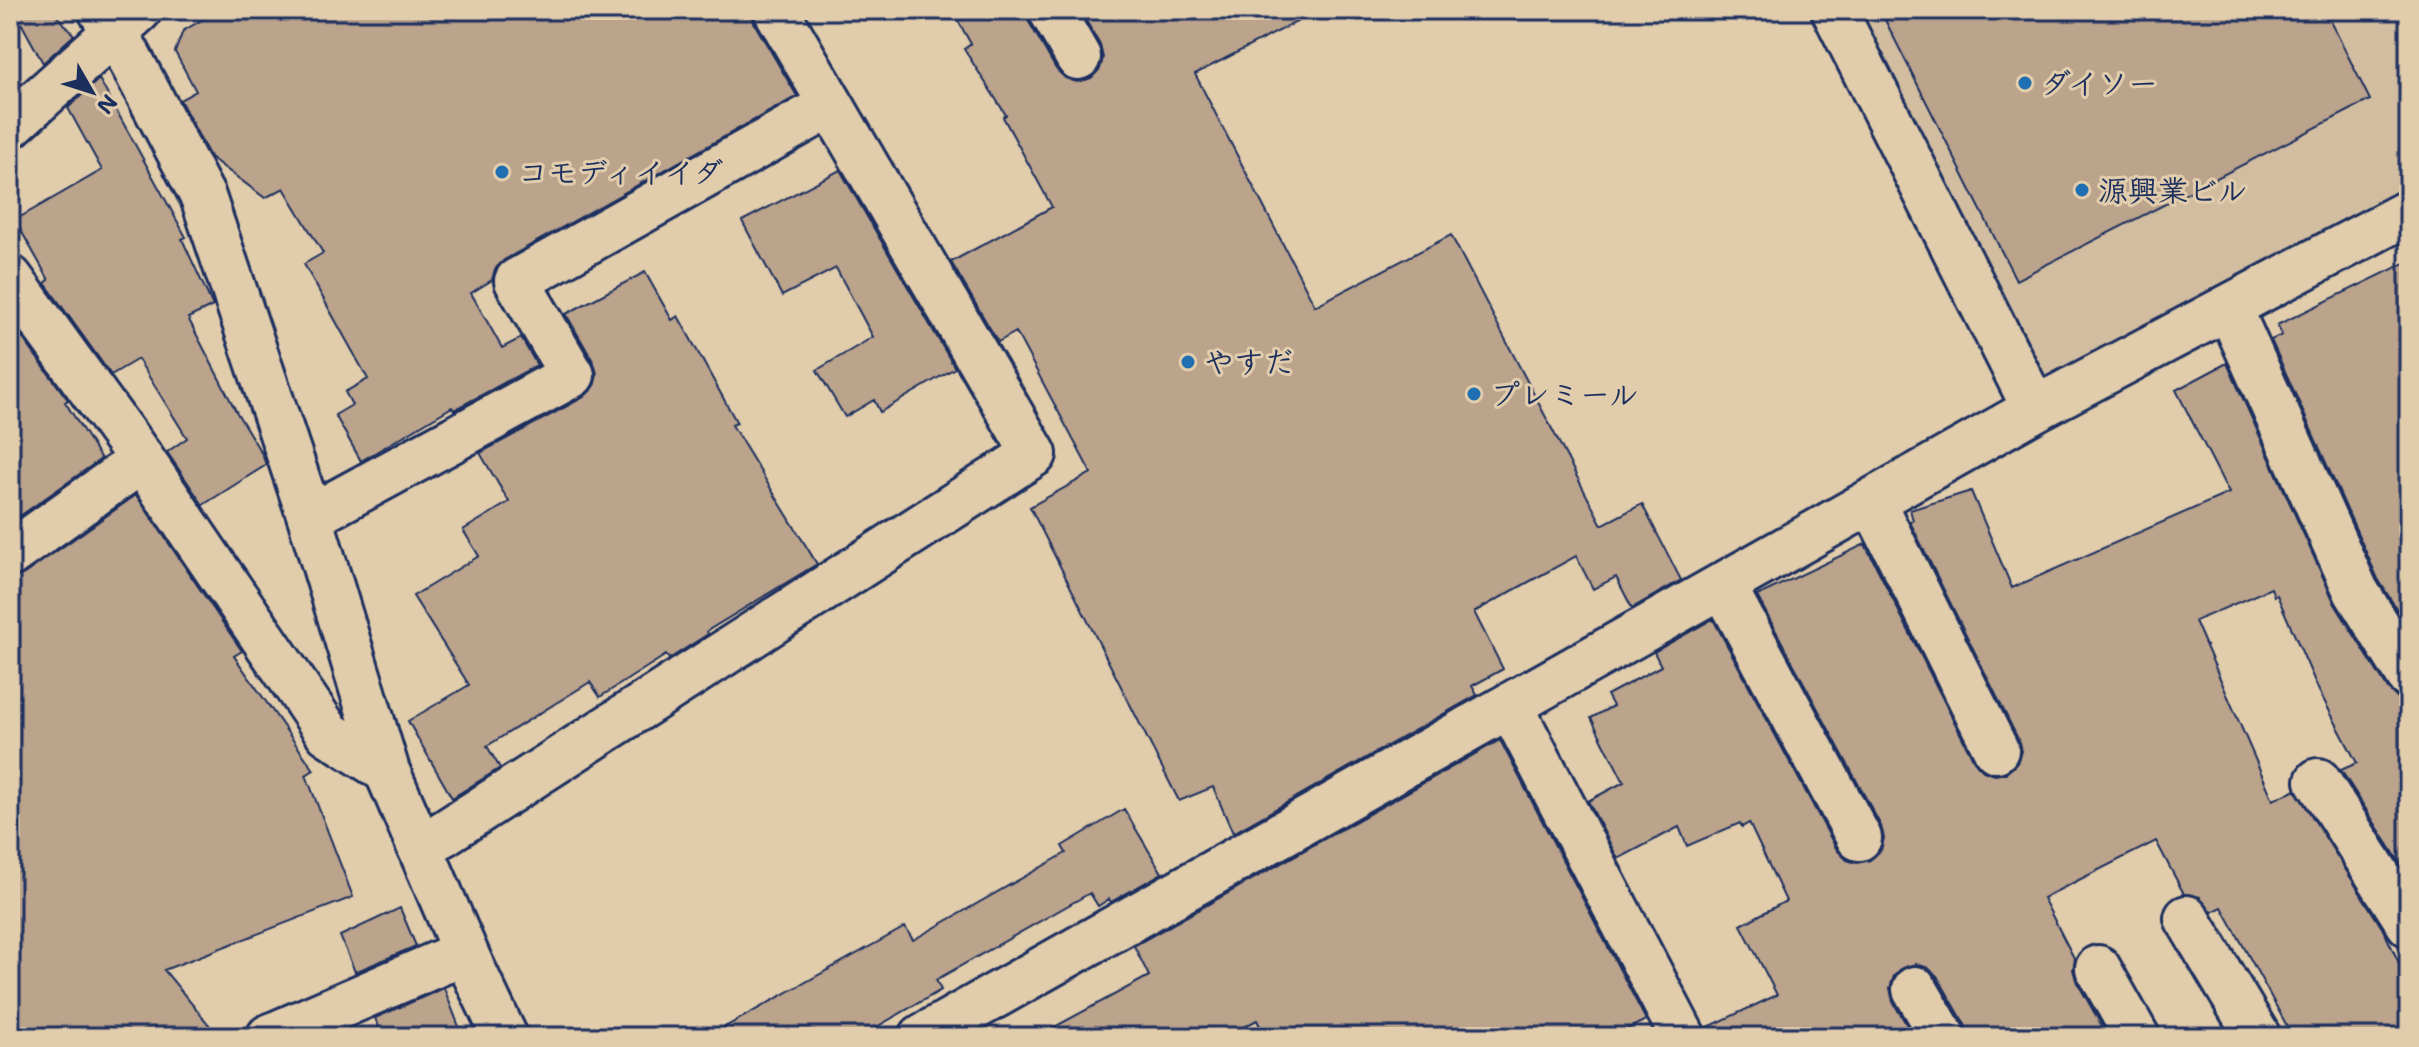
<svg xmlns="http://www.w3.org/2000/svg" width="2419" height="1047" font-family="'Shantell Sans','Klee One',sans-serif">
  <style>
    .built { fill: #d2bda1 }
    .building { fill: #bba38c; stroke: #1b2f5e; stroke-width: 2 }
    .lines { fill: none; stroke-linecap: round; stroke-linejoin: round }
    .minor-casing { stroke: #1b2f5e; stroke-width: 50 }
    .minor { stroke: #e1ccab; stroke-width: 44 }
    .poi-dot { fill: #1f6fb2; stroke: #e1ccab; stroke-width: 3 }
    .labels { text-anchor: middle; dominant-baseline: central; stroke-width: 6; stroke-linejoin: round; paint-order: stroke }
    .poi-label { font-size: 30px; font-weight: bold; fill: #1b2f5e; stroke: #e1ccab; text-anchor: start }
  </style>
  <rect width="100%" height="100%" fill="#e1ccab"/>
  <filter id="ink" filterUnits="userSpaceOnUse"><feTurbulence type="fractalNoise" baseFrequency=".0125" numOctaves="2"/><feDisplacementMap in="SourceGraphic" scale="16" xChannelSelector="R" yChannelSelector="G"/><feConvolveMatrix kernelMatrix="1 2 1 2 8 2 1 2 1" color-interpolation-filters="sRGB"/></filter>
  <g filter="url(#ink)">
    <path class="built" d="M 1857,10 L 2409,10 L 2409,187 L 2040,379 Z"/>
    <path class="building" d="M 14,10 L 52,10 L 74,35 L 43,63 Z
      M 219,10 L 751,10 L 754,23 L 797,96 L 504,260 L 495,269 L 492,280 L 471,293 L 502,348 L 521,338 L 537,365 L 454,410 L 452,407 L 361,461 L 335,415 L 352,405 L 345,392 L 368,379 L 304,264 L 323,253 L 284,188 L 265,198 L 210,157 L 180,100 L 196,91 L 175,52 L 183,31 Z
      M 952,10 L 1026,10 L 1029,22 L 1056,69 L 1065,78 L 1077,82 L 1091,78 L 1100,69 L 1103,58 L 1100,45 L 1080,10 L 1320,10 L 1195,74 L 1315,306 L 1451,235 L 1602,525 L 1642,504 L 1681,580 L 1632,608 L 1616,577 L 1593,589 L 1576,556 L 1474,612 L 1503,669 L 1472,686 L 1477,695 L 1233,833 L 1213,787 L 1179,801 L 1030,507 L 1091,473 L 1016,332 L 998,342 L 951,262 L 1052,207 L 1003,117 L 1006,115 L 964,49 L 971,44 Z
      M 1880,10 L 2325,10 L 2370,100 L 2016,280 Z
      M 99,79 L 186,237 L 182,239 L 213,306 L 188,318 L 237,413 L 262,454 L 266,465 L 203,505 L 167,452 L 187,438 L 138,359 L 111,375 L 45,283 L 49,280 L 15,220 L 102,170 L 68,108 Z
      M 840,170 L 955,368 L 880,412 L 874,400 L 845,417 L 817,370 L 873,337 L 836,268 L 782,296 L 742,221 Z
      M 2409,261 L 2409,629 L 2378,579 L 2271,340 L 2282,335 L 2277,325 Z
      M 645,272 L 672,320 L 678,316 L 737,423 L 732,425 L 817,564 L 707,631 L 708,634 L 669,659 L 666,655 L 600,697 L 590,682 L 487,746 L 500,768 L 452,798 L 408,721 L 469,685 L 413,596 L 479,556 L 463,530 L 509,502 L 480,453 L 584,397 L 594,387 L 597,374 L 594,363 L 566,314 Z
      M 10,321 L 68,400 L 65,402 L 101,459 L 10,523 Z
      M 2227,363 L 2335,604 L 2388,689 L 2397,698 L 2409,701 L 2409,877 L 2341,770 L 2357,763 L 2319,691 L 2277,595 L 2274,596 L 2271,588 L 2195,621 L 2273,800 L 2296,790 L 2384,931 L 2409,984 L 2409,1037 L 2293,1037 L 2222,907 L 2212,912 L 2200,897 L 2184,894 L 2156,841 L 2043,898 L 2075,960 L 2073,969 L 2076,980 L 2108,1037 L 1968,1037 L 1965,1024 L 1937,976 L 1928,968 L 1916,964 L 1902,968 L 1894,976 L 1890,988 L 1893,1002 L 1914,1037 L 1708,1037 L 1706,1028 L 1777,995 L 1741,925 L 1786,901 L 1749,823 L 1742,827 L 1740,823 L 1687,846 L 1679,827 L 1618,859 L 1588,801 L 1624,782 L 1591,718 L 1613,706 L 1607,695 L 1661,666 L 1654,652 L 1713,619 L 1837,850 L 1847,860 L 1857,863 L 1870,860 L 1881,850 L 1884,838 L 1881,826 L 1757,596 L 1865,544 L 1974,761 L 1983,771 L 1995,775 L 2006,773 L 2017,763 L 2021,751 L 2018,739 L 1910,522 L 1913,520 L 1910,510 L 1971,491 L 2012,588 L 2229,493 L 2176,390 Z
      M 136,495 L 242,651 L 234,656 L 314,770 L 306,775 L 353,897 L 164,970 L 219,1037 L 10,1037 L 10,579 L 24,574 Z
      M 1500,740 L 1646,1020 L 1611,1037 L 1265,1037 L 1257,1020 L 1225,1037 L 1036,1037 L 1149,976 L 1134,946 Z
      M 1124,809 L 1162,873 L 1111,902 L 1109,899 L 1098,906 L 1090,893 L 936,980 L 941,990 L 859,1037 L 707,1037 L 905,927 L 913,940 L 1066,853 L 1062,846 Z
      M 400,908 L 416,946 L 355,972 L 340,936 Z
      M 444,988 L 463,1037 L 383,1037 L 375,1018 Z"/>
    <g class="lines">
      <g class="minor-casing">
        <path id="minor" d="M 101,10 L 127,53 L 203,197 L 310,517 L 387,771 L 469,961 L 505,1037
          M 1051,10 L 1078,57
          M 1834,10 L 2035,409
          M 10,126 L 139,10
          M 10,278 L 142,460 L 328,733 L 387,771
          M 2229,307 L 2356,591 L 2409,676
          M 1872,501 L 1996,750
          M 310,517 L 572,375 L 517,281 L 831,105
          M 10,554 L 142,460
          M 1723,585 L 1859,838
          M 1510,705 L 1683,1037
          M 2318,781 L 2409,924
          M 421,848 L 1034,454 L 776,10
          M 2187,918 L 2258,1037
          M 2098,968 L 2137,1037
          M 1915,989 L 1943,1037
          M 269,1037 L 465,952
          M 922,1037 L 2035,409 L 2409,212"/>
      </g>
      <use href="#minor" class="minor"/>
    </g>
  </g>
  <g class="poi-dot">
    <circle cx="2025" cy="83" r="8"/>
    <circle cx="502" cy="172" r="8"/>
    <circle cx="2082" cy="190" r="8"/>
    <circle cx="1188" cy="362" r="8"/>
    <circle cx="1474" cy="394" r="8"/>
  </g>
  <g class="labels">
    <g class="poi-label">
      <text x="2041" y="83">ダイソー</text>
      <text x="518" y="172">コモディイイダ</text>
      <text x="2098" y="190">源興業ビル</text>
      <text x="1204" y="362">やすだ</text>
      <text x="1490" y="394">プレミール</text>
    </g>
  </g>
  <rect width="2419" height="1047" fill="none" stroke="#e1ccab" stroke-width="40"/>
  <rect x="20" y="20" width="2379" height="1007" fill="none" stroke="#1b2f5e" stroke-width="3" filter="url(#ink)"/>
  <g transform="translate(92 92) rotate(129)" stroke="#e1ccab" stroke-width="6" paint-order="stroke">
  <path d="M0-6L14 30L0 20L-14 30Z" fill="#1b2f5e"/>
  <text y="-12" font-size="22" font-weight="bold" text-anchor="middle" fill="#1b2f5e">N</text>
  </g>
</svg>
